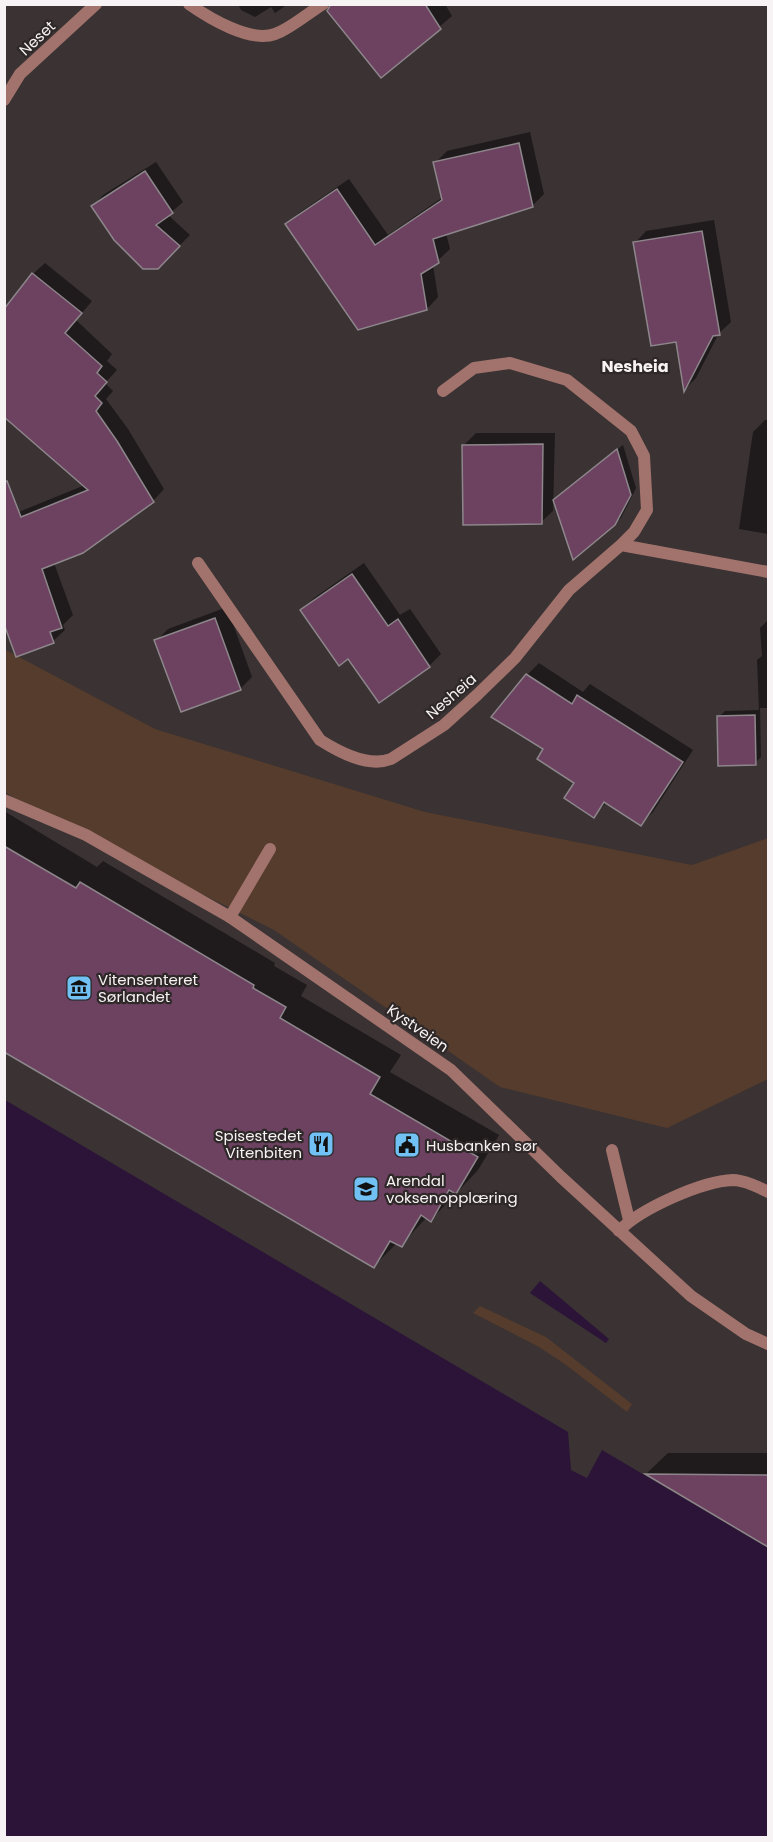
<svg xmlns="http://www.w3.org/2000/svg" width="773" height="1842" font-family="Poppins,sans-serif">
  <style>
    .green { fill: #553c2c }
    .water { fill: #2c1438 }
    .shadow { fill: #0007 }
    .building { fill: #6c4260; stroke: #8d868b; stroke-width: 1.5 }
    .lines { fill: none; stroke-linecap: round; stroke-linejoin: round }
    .service { stroke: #a1736c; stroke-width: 12 }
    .minor { stroke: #a1736c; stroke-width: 12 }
    .labels { text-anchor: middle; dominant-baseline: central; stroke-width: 4.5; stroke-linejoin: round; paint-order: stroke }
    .street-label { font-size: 15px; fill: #f7f2f3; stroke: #2f2829 }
    .poi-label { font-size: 15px; fill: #f7f2f3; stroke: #2f2829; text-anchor: start }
    .neighbourhood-label { font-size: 16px; font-weight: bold; fill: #f7f2f3; stroke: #2f2829 }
  </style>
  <rect width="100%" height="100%" fill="#3a3233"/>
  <path class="green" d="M 4,649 L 155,729 L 425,812 L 692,865 L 768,838 L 768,1079 L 667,1128 L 500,1087 L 274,930 L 30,808 L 5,792 Z
    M 480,1306 L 546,1337 L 632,1404 L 627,1412 L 566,1365 L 539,1347 L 473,1313 Z"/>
  <path class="water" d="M 5,1100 L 568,1432 L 571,1470 L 587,1478 L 602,1450 L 768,1548 L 768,1837 L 5,1837 Z
    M 540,1281 L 609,1339 L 606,1343 L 530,1293 Z"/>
  <path class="shadow" d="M 238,4 L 288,4 L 275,13 L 271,7 L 255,17 L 241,10 Z
    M 333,4 L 445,4 L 452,16 L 381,76 Z
    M 530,132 L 544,194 L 532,206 L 446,233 L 450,249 L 433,265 L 438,297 L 427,309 L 287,225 L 299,213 L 349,179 L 388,235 L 443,197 L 435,163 L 447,151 Z
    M 156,162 L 183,202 L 168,215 L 190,235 L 157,268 L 93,206 L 103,195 Z
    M 714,220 L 731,322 L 719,333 L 696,378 L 685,389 L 677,340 L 635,243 L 646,231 Z
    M 45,263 L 92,301 L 76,320 L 112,354 L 107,361 L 117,370 L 105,383 L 113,391 L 106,399 L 128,429 L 164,489 L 153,501 L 54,563 L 73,615 L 63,625 L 65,630 L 53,641 L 4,518 L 85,485 L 33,274 Z
    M 765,420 L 768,420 L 768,534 L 739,529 L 753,432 Z
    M 476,433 L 555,433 L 553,511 L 541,522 L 464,445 Z
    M 623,445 L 636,488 L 621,518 L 614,524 L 561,494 Z
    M 364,563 L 400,615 L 410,609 L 441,654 L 429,666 L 379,701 L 348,657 L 302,610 L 314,598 Z
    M 227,607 L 252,677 L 240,689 L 156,641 L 168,629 Z
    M 768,620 L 768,708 L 760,708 L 761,757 L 755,763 L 719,717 L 725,711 L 759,710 L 757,660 L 762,656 L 760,628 Z
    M 539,663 L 583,692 L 590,684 L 693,750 L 653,812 L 641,824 L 607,802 L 594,816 L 576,782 L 545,749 L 527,675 Z
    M 4,811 L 97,867 L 103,861 L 275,963 L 274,966 L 307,985 L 301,996 L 401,1055 L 390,1072 L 499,1135 L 478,1170 L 431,1220 L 427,1217 L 401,1245 L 397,1243 L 374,1266 L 7,1052 L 4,1055 Z
    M 668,1453 L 768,1453 L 768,1545 L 647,1473 Z"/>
  <path class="building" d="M 331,4 L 425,4 L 441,29 L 381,78 L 327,11 Z
    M 519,143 L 533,207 L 433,239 L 439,263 L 421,274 L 427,310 L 358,330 L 285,224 L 337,189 L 375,245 L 442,200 L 433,162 Z
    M 145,171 L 173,213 L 156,225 L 180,246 L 158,269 L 143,269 L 114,240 L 91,206 Z
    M 702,231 L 720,335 L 713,336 L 684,392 L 676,342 L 651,346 L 633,242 Z
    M 32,273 L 82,313 L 65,333 L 102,366 L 97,373 L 107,382 L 95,396 L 102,403 L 96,411 L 117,441 L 154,502 L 83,553 L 42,569 L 62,628 L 50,632 L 54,643 L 16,657 L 4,624 L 4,482 L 7,481 L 21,517 L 88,490 L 4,417 L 4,309 Z
    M 543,444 L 542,524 L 463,525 L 462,445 Z
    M 617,449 L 631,495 L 615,525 L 573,560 L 553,500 Z
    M 352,574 L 388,626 L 398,619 L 430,667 L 379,703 L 348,659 L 339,666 L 300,610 Z
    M 215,618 L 241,690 L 181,712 L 154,640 Z
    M 526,674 L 572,704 L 577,695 L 683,762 L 641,826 L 604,802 L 594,818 L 564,798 L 574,783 L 537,759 L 543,749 L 491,717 Z
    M 755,715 L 756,765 L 718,766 L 717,716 Z
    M 4,846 L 76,888 L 80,882 L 254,985 L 253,988 L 286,1007 L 280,1018 L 380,1077 L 370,1094 L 478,1157 L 456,1194 L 449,1190 L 431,1222 L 421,1215 L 402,1247 L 390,1241 L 374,1268 L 4,1052 Z
    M 645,1474 L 768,1475 L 768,1547 Z"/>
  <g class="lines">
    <path class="service" d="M 230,917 L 270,849
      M 612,1150 L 629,1220"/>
    <path class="minor" d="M 189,4 C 209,18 250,43 275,34 C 290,29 308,13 323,4
      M 4,100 L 20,74 L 96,4
      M 443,391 L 474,368 L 510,363 L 567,380 L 631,431 L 644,456 L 647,510 L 634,532 L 621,545
      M 198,563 L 320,740 C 339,752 368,768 391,759 L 444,725 L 477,695 L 515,658 L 569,590 L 621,545 L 768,572
      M 4,800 L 86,835 L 230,917 L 451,1070 L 561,1177 L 691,1296 L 746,1334 L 768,1344
      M 619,1231 C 640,1209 702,1181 733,1180 C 743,1180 759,1187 768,1192"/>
  </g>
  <defs>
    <g id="museum-square" transform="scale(1.35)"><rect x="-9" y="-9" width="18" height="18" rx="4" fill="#71c1f4" stroke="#2f2829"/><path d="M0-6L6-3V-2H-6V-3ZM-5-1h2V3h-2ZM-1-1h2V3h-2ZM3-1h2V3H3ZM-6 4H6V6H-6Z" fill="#111"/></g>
    <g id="restaurant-square" transform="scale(1.35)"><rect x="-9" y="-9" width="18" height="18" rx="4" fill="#71c1f4" stroke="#2f2829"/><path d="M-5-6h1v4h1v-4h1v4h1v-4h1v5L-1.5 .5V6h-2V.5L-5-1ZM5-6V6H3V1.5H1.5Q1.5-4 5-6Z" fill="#111"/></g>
    <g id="civic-square" transform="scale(1.35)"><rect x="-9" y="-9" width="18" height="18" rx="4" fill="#71c1f4" stroke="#2f2829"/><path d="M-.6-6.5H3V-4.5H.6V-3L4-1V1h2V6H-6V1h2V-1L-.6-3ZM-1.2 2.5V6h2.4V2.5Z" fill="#111"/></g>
    <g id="school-square" transform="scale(1.35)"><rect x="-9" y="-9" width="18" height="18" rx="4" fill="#71c1f4" stroke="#2f2829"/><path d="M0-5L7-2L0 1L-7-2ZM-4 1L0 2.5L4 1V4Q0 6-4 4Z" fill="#111"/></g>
  </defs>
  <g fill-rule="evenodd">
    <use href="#museum-square" x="79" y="988"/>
    <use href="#restaurant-square" x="321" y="1144"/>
    <use href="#civic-square" x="407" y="1145"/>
    <use href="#school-square" x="366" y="1189"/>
  </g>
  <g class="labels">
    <g class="street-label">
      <text transform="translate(37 38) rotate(-43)">Neset</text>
      <text transform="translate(451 696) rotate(-41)">Nesheia</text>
      <text transform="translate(418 1028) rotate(35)">Kystveien</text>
    </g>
    <g class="poi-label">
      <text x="98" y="979">Vitensenteret<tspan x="98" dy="17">Sørlandet</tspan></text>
      <text x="302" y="1135" text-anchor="end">Spisestedet<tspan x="302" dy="17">Vitenbiten</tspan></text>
      <text x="426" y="1145">Husbanken sør</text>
      <text x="386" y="1180">Arendal<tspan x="386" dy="17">voksenopplæring</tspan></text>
    </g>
    <g class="neighbourhood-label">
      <text x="635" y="366">Nesheia</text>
    </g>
  </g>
  <rect width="773" height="1842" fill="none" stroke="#f7f2f3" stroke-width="12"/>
</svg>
